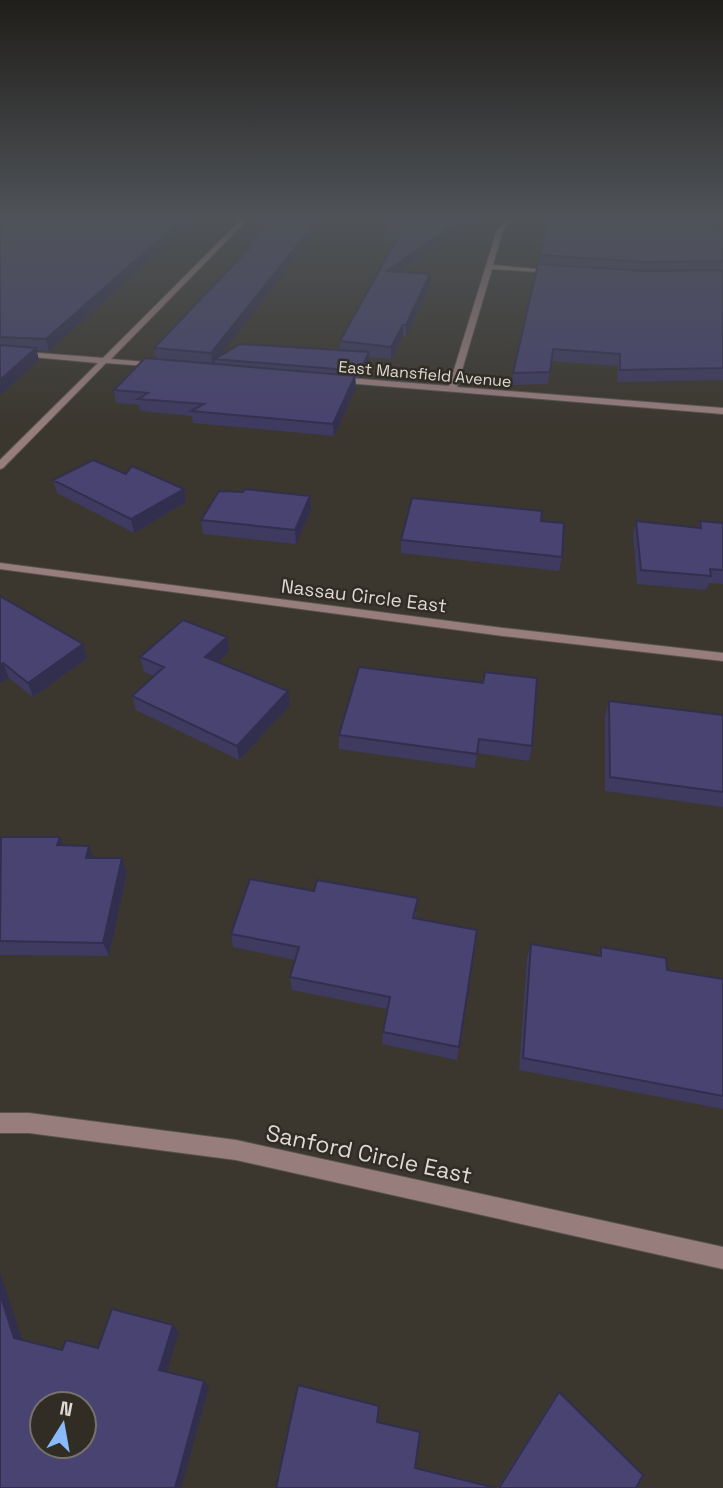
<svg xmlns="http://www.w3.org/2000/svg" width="723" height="1488" font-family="'Space Grotesk',sans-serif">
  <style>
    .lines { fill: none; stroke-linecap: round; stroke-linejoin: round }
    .minor-casing { stroke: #58544d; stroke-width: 2 }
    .minor { fill: #987d7d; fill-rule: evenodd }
    .wall { fill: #3e3a60 }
    .shaded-wall { fill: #322f4e }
    .building { fill: #484370; stroke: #322f4e; stroke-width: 2; fill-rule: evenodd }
    .labels { text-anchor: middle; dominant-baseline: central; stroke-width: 5; stroke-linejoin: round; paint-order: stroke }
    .far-street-label { font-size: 16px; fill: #dddad5; stroke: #312d25 }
    .street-label { font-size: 19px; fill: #dddad5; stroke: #312d25 }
    .near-street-label { font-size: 23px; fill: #dddad5; stroke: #312d25 }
  </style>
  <rect width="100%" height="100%" fill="#3b372f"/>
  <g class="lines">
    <g class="minor-casing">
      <path id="minor" d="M 242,219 L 248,219 L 111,359 L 157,363 L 161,365 L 160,367 L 106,363 L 3,468 L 0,469 L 0,460 L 98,363 L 0,354 L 0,350 L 103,358 Z
        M 507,219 L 513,219 L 503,230 L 493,265 L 557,271 L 554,273 L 492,269 L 457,387 L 723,408 L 723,414 L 334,382 L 333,380 L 337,377 L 449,386 L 497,230 Z
        M 0,563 L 503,628 L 723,653 L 723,661 L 503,636 L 0,569 Z
        M 0,1113 L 29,1113 L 236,1140 L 723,1247 L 723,1269 L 236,1160 L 29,1133 L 0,1133 Z"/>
    </g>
    <use href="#minor" class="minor"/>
  </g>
  <path class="wall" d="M 0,219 L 196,219 L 49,351 L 36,350 L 39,360 L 0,395 Z
    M 270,219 L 219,356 L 340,350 L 340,341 L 394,244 L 386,242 L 386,232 L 394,219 L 474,219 L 401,272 L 430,285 L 406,337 L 403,336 L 391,359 L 369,357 L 360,378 L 355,377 L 356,388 L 334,436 L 193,423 L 192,416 L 140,411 L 139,405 L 116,403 L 114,390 L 156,359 L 154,348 L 248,249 L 248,244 Z
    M 549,219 L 716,219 L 712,228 L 723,234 L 723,380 L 617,382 L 618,366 L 551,361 L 548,384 L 512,385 L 513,373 Z
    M 53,480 L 184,489 L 186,502 L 134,533 L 57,493 Z
    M 310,496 L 311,510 L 296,544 L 203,534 L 201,520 Z
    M 541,521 L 562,557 L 559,571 L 401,553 L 401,540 Z
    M 636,521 L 697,528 L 700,521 L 723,523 L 723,584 L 709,583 L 706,590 L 637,584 L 633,535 Z
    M 0,596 L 87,658 L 33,697 L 9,678 L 0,683 Z
    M 229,651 L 217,662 L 288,691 L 290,705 L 239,760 L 136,710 L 132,696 L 154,676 L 144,672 L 140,657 Z
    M 359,667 L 532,746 L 529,761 L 477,753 L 475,768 L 339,749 L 339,735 Z
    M 609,701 L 723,715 L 723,807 L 605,791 L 605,716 Z
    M 60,837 L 63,845 L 94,858 L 122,858 L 127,872 L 109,956 L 0,955 L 0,839 Z
    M 417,912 L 415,918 L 477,930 L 457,1060 L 382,1044 L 383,1032 L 387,1009 L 292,990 L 290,977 L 295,960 L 233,947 L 231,934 Z
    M 531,944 L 598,956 L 601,947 L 667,970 L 723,979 L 723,1109 L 519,1070 L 527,958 Z
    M 559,1392 L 636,1488 L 497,1488 L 554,1398 Z"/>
  <path class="shaded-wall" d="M 183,219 L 196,219 L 49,351 L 46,339 Z
    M 318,219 L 326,219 L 217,359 L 215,359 L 215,362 L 212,365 L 211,353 Z
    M 461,219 L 474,219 L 387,281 L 387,271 Z
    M 430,274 L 430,285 L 406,337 L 406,325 Z
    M 403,325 L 403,336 L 391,359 L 391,347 Z
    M 36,348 L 39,360 L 0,395 L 0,380 Z
    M 369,352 L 369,358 L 360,378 L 360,371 Z
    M 355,376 L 356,388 L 334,436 L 333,424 Z
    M 184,489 L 186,502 L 134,533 L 131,519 Z
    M 310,496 L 311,510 L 296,544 L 295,530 Z
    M 227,637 L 229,651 L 207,672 L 205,657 Z
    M 83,644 L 87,658 L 33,697 L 28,683 Z
    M 3,663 L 9,678 L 0,683 L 0,665 Z
    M 288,691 L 290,705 L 239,760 L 237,746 Z
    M 60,837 L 65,851 L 57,845 Z
    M 89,846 L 94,860 L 86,858 Z
    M 122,858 L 127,872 L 109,956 L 103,943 Z
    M 0,1272 L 24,1345 L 14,1338 L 0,1294 Z
    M 173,1325 L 179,1332 L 165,1377 L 159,1370 Z
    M 204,1381 L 209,1387 L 181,1488 L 175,1488 Z"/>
  <path class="building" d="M 0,219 L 183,219 L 46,339 L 0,337 Z
    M 270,219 L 318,219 L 211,353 L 154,348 L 252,245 L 248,244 Z
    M 394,219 L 461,219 L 387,271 L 430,274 L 406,325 L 403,325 L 391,347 L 340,341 L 399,235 L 386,232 Z
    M 549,219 L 715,219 L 711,228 L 723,234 L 723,261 L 644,262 L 540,255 Z
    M 538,264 L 644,271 L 723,270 L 723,368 L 620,370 L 620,354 L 553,349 L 550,372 L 513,373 Z
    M 240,344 L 369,352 L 360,371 L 215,359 Z
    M 0,345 L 36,348 L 0,380 Z
    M 145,358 L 355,376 L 333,424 L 191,411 L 204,404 L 138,399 L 148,393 L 114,390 Z
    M 93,460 L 126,474 L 132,466 L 184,489 L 131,519 L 53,480 Z
    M 245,489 L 310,496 L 295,530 L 201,520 L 219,491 L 243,492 Z
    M 412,498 L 542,511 L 541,521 L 564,523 L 562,557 L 401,540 Z
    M 636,521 L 701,528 L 700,521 L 723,523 L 723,570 L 710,569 L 711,576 L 641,570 Z
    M 0,596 L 83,644 L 28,683 L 3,663 L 0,665 Z
    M 183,620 L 227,637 L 205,657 L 288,691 L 237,746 L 132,696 L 164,667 L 140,657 Z
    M 359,667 L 483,683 L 485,672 L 537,678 L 532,746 L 479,739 L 477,754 L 339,735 Z
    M 609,701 L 723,715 L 723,792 L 610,777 Z
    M 1,837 L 60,837 L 57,845 L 89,846 L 86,858 L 122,858 L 103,943 L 0,941 Z
    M 250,879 L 314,891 L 317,880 L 418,898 L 413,918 L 477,930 L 459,1047 L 383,1032 L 390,997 L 290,977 L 299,947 L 231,934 Z
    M 531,944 L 601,956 L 601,947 L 666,958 L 667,970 L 723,979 L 723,1096 L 523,1058 Z
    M 0,1294 L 14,1338 L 62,1350 L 66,1340 L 98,1348 L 112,1309 L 173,1325 L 159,1370 L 204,1381 L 175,1488 L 0,1488 ZM 42,1404 L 84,1404 L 84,1446 L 42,1446 Z
    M 298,1385 L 379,1406 L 377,1422 L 420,1432 L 415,1468 L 496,1488 L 276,1488 Z
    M 559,1392 L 643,1475 L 636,1488 L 499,1488 Z"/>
  <linearGradient id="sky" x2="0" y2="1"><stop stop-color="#201e1a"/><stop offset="0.51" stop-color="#4f5358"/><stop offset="1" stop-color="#4f5358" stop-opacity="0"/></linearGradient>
  <rect width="723" height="427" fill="url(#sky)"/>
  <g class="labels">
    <g class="far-street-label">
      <text transform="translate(425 374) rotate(5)">East Mansfield Avenue</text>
    </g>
    <g class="street-label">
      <text transform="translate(364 596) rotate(7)">Nassau Circle East</text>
    </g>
    <g class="near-street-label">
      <text transform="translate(369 1154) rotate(12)">Sanford Circle East</text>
    </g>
  </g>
  <g transform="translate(63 1425) rotate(11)"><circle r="33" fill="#312d25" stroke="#76726b" stroke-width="2"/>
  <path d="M0-5L12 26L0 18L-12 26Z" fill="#88bafc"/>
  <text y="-10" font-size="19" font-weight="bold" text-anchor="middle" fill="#dddad5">N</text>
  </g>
</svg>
